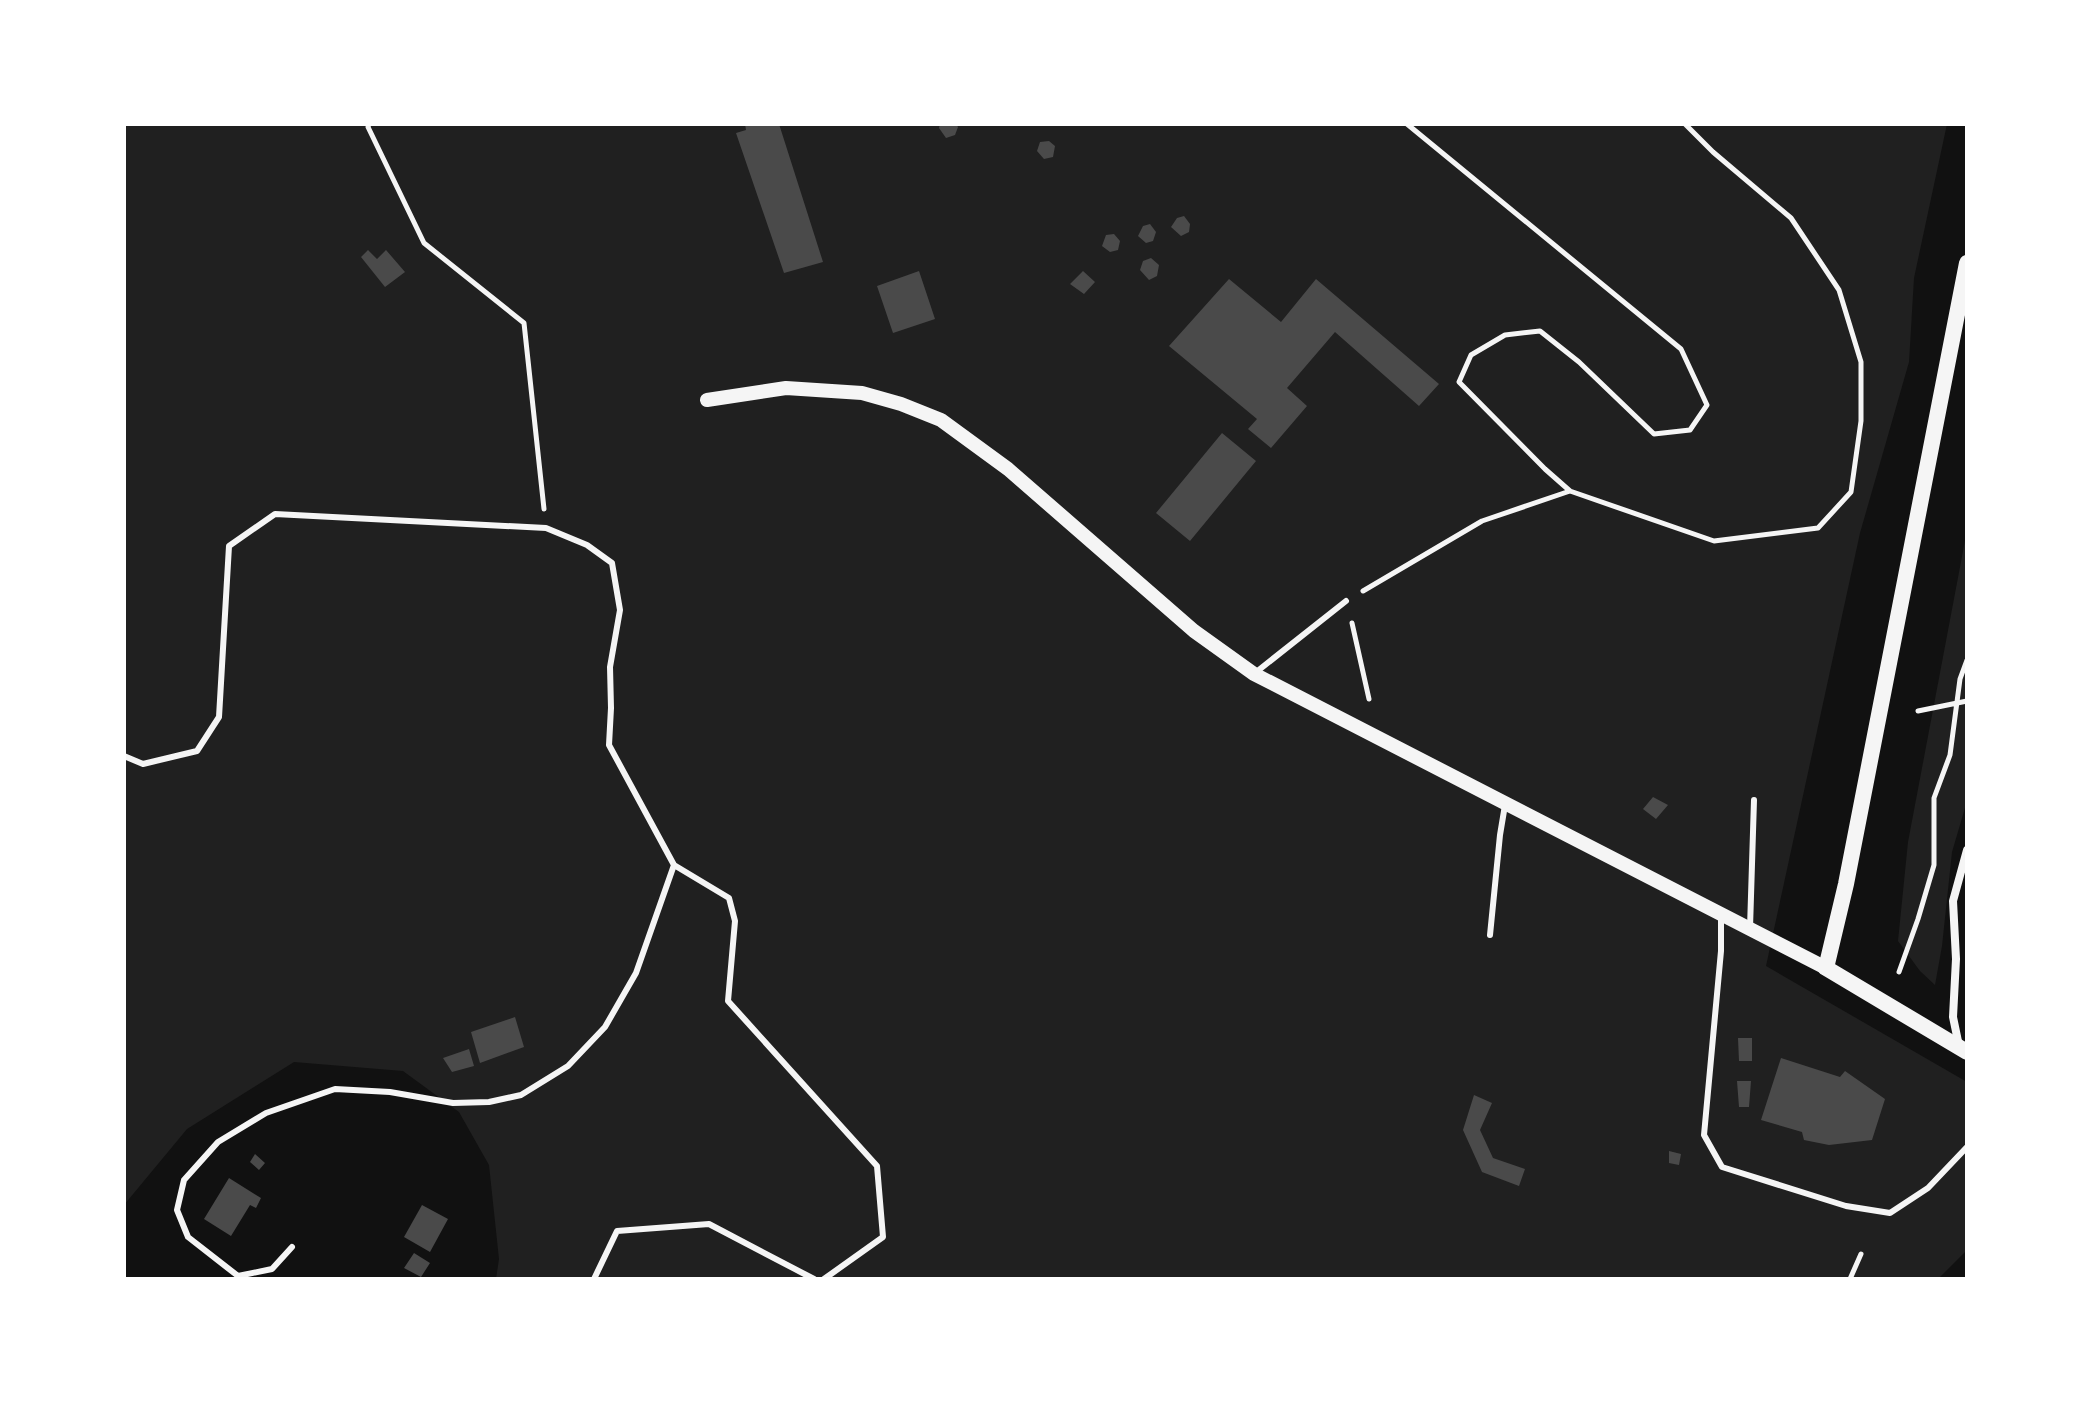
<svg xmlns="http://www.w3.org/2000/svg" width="2091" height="1403" font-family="'Source Sans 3',sans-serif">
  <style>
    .green { fill: #202020 }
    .building { fill: #4a4a4a }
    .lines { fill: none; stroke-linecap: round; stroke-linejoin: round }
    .path { stroke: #f5f5f5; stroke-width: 5 }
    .service { stroke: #f5f5f5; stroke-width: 6 }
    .minor { stroke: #f5f5f5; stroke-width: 8 }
    .tertiary { stroke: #f5f5f5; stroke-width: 14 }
    .secondary { stroke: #f5f5f5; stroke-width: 16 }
  </style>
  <rect width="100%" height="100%" fill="#111"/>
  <path class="green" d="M 124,124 L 1947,124 L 1914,278 L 1909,362 L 1860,533 L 1766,966 L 1967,1082 L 1967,1250 L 1938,1279 L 496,1279 L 499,1259 L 489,1165 L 459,1112 L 403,1071 L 294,1062 L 187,1129 L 124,1205 Z
    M 1967,530 L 1967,801 L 1952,852 L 1942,946 L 1935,985 L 1920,971 L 1898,941 L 1908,842 Z"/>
  <path class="building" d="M 745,124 L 779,124 L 823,262 L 784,273 L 736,133 L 746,130 Z
    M 940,124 L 956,124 L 958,127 L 955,135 L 946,138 L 939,128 Z
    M 1049,141 L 1055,146 L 1053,157 L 1044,159 L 1037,151 L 1040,142 Z
    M 1184,216 L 1190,224 L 1189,232 L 1181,236 L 1171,227 L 1177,218 Z
    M 1150,224 L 1156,232 L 1153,241 L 1146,243 L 1138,236 L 1143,226 Z
    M 1114,234 L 1120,241 L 1118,250 L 1110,252 L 1102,246 L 1106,235 Z
    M 368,250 L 377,259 L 386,250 L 405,272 L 385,287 L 361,257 Z
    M 1151,258 L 1159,265 L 1157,276 L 1149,280 L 1140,270 L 1143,261 Z
    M 919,271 L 935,319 L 893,333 L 877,286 Z
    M 1083,271 L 1095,282 L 1084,294 L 1070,284 Z
    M 1229,279 L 1281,322 L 1316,279 L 1439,384 L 1419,406 L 1335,332 L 1287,388 L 1307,406 L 1271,448 L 1248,429 L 1257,419 L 1169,346 Z
    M 1222,433 L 1256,461 L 1190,541 L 1156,513 Z
    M 1653,797 L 1668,805 L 1656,819 L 1643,809 Z
    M 515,1017 L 524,1047 L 480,1063 L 471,1032 Z
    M 1738,1038 L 1752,1038 L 1752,1061 L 1739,1061 Z
    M 469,1049 L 474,1066 L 452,1072 L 443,1058 Z
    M 1781,1058 L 1840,1077 L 1845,1071 L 1885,1099 L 1872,1140 L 1829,1145 L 1804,1140 L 1802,1132 L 1761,1120 Z
    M 1737,1081 L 1751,1081 L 1749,1107 L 1739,1107 Z
    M 1474,1095 L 1492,1103 L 1480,1130 L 1493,1158 L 1525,1169 L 1519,1186 L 1482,1172 L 1463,1130 Z
    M 1669,1151 L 1681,1154 L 1679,1165 L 1669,1163 Z
    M 255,1154 L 265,1163 L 259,1170 L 250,1162 Z
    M 229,1178 L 261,1198 L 256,1208 L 250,1205 L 231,1236 L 204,1219 Z
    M 422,1205 L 448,1219 L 430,1252 L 404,1237 Z
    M 414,1253 L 430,1263 L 421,1277 L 404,1268 Z"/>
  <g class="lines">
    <path class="path" d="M 369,124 L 368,127 L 424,243 L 524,323 L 544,509
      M 1407,124 L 1681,349 L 1707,405 L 1690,430 L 1654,434 L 1579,362 L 1540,331 L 1505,335 L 1471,355 L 1459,382 L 1545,469 L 1570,491
      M 1363,591 L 1482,521 L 1570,491 L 1714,541 L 1818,528 L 1851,492 L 1861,421 L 1861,362 L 1839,290 L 1791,218 L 1713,152 L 1685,124
      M 1352,623 L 1369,699
      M 1918,711 L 1967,701
      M 1899,972 L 1918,919 L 1934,865 L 1934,798 L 1950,755 L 1960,679 L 1967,660
      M 1850,1279 L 1861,1254"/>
    <path class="service" d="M 1255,673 L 1346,601
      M 124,756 L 143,764 L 197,751 L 219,717 L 229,546 L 275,514 L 546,528 L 587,545 L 612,563 L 620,610 L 610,667 L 611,708 L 609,745 L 674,865 L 729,898 L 735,921 L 728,1001 L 877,1166 L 883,1237 L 824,1279
      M 1721,917 L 1721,951 L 1704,1135 L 1722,1167 L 1846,1206 L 1890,1213 L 1928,1188 L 1967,1147
      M 1750,928 L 1754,800
      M 1490,935 L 1500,835 L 1505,805
      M 292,1247 L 272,1269 L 238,1276 L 188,1237 L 177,1210 L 184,1180 L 218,1142 L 266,1113 L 335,1089 L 390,1092 L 453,1103 L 489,1102 L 521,1095 L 568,1066 L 605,1027 L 636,973 L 674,865
      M 594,1279 L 617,1231 L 709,1224 L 814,1279"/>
    <path class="minor" d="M 1959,1046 L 1953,1017 L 1956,959 L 1953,901 L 1967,850"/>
    <path class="tertiary" d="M 707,400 L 786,388 L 862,393 L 901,404 L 941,420 L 1008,469 L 1194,631 L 1254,674 L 1826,968"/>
    <path class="secondary" d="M 1967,263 L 1846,884 L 1826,968 L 1967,1052"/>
  </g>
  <rect width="2091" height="1403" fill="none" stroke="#ffffff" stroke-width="252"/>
</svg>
